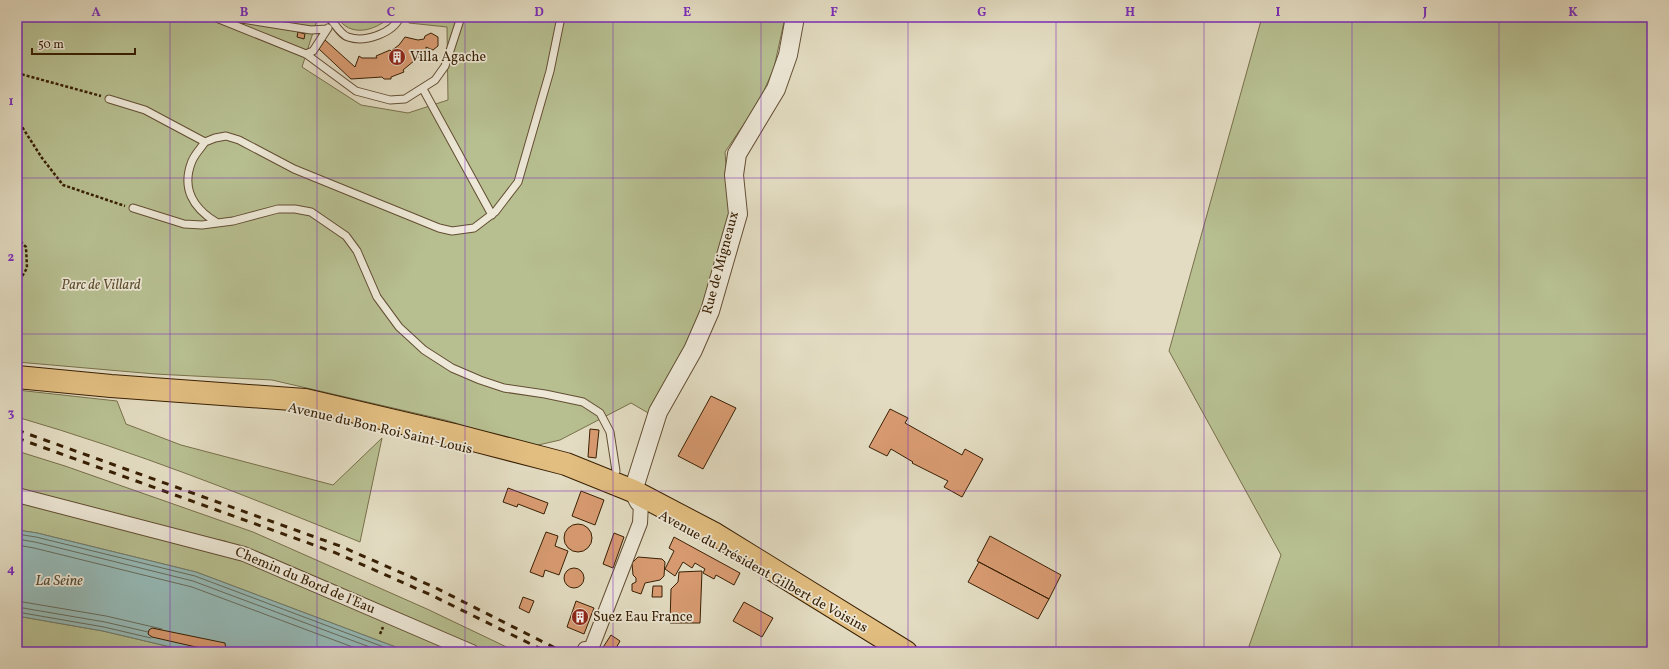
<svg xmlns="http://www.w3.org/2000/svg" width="1669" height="669" font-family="Vollkorn,serif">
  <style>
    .green { fill: #b7bf91; stroke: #786f4a }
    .water { fill: #96bab7; stroke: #707c6f }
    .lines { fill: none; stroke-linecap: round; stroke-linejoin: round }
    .shore { stroke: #676c5d; stroke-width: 1 }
    .building { fill: #d99b72; stroke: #381f03 }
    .service-casing { stroke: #634e33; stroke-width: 9 }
    .minor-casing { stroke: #634e33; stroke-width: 16 }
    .tertiary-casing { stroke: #634e33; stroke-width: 20 }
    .primary-casing { stroke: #381f03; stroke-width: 24 }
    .path { stroke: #381f03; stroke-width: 2.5; stroke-dasharray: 3 2; stroke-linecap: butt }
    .service { stroke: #ede8d7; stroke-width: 7 }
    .minor { stroke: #ede8d7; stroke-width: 14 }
    .tertiary { stroke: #ede8d7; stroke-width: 18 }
    .primary { stroke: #e2be81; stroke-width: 22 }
    .rail { stroke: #381f03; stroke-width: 3; stroke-dasharray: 7 7; stroke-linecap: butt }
    .grid { fill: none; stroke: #7b2cbf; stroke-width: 1; stroke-opacity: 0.55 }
    .labels { text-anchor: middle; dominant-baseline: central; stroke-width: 3.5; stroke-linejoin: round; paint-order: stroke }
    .poi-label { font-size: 14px; fill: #381f03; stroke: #ede8d7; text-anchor: start }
    .street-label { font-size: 14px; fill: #381f03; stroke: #ede8d7 }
    .park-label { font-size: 14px; font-style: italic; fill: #5e4f2e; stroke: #ede8d7 }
    .water-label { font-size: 15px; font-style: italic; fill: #544e39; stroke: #ede8d7 }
    .neatline { fill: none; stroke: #7b2cbf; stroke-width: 1.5 }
    .grid-label { font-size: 13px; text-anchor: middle; font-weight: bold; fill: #7b2cbf }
  </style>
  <rect width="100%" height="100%" fill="#e3dcc2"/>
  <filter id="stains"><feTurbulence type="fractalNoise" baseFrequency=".005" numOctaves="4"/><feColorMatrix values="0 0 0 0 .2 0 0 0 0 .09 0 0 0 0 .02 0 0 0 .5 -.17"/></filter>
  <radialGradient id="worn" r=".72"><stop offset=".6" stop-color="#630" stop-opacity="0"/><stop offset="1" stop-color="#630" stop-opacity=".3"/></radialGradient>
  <path class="green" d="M 17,17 L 315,17 L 317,20 L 302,67 L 361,105 L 408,113 L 448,100 L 447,27 L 409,23 L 409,17 L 785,17 L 774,68 L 750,122 L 746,121 L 725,152 L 730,219 L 696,326 L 650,414 L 631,403 L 560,440 L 534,446 L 445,420 L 272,380 L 155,374 L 17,362 Z
    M 337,17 L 390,17 C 375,31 350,38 337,17 Z
    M 1262,17 L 1652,17 L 1652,652 L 1247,652 L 1281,555 L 1169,351 Z
    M 17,390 L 117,401 L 126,424 L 181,445 L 333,485 L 382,438 L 360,542 C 247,496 134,451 17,417 Z
    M 17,451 L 65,466 L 253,532 L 427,609 L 517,652 L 484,652 L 225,541 L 180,533 L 17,491 Z
    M 17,502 L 240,557 L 455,652 L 409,652 L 196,572 L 37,533 L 17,530 Z
    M 17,616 L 103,631 L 192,652 L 17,652 Z"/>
  <path class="water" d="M 17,530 L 37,533 L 196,572 L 409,652 L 192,652 L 103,631 L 17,616 Z"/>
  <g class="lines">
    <path class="shore" d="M 17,534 L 36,537 L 195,576 L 397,652
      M 17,539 L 35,542 L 193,581 L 383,652
      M 17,545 L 34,548 L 192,587 L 366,652
      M 17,601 L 106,616 L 162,629
      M 17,607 L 105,622 L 148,632
      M 17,612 L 104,627 L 151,638"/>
  </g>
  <path class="building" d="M 298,32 L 305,34 L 304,39 L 297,37 Z
    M 431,33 L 438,37 L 438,46 L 433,50 L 426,47 L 426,51 L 403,70 L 404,72 L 391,77 L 391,79 L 384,79 L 382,77 L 351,79 L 319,49 L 325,40 L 355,67 L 359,56 L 362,58 L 377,58 L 376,56 L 390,50 L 391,51 L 399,45 L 405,37 L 418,40 L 424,39 L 425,36 Z
    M 711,396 L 736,408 L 703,469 L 678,456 Z
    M 890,409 L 908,418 L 905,423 L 962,455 L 965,449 L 983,459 L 962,497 L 944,487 L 948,481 L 912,463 L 913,462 L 891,449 L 887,456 L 869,447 Z
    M 590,429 L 599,430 L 596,458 L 588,457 Z
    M 508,488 L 548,503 L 544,514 L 518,504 L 517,507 L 503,502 Z
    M 581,491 L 604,500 L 595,525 L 572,516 Z
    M564 538a14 14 0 1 1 28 0a14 14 0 1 1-28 0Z
    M 546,532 L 558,536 L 555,546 L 568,551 L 559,575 L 545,570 L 543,577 L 530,572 Z
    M 614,533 L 624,537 L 613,568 L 603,564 Z
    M 990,536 L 1061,575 L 1049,599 L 977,561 Z
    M 674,537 L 740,573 L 734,585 L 716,575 L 714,579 L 703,573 L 705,569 L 695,563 L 692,568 L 683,562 L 675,576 L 665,569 L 674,551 L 669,548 Z
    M 638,557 L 662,559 L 665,562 L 664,576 L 660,580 L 645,583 L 641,594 L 632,591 L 632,584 L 636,582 L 636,578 L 633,575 L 632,563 Z
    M 979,562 L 1049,599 L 1038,619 L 968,582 Z
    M564 578a10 10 0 1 1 20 0a10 10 0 1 1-20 0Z
    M 702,571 L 700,623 L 670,623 L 671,589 L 678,582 L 679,572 Z
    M 653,586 L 662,586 L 662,597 L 652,597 Z
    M 523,597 L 534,601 L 529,613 L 519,608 Z
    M 576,601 L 594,608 L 584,634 L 567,627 Z
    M 744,602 L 773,618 L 762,637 L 733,621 Z
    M 152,628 L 225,643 L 226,650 L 218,652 L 152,637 L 148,634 L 149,630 Z
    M 611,635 L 620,641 L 614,652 L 600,652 Z"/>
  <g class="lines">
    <g class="service-casing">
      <path id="service" d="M 214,17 L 306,54 L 356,91 L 390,100 L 405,99 L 435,80 L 445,66 L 461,17
        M 229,17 L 311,30 L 326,29
        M 329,17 C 334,23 341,35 348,37 C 365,43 393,33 400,17
        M 306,54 L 313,51 L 328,28
        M 423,89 L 492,215
        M 109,99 L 145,110 L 205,142 L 215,138 L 226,136 L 239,140 L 294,169 L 439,228 L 452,231 L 474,228 L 495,212 L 518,182 L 550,71 L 561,17
        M 205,142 C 201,148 195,154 192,161 C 181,188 193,208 216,222
        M 133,208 L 184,224 L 202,225 L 233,221 L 278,209 L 295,209 L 311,212 L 346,236 L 357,251 L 377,297 L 399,327 L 424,350 L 452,368 L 480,380 L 504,388 L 545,394 L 583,402 L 600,413 L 610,432 L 616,471"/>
    </g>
    <g class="minor-casing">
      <path id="minor" d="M 17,495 L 244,554 L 472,652
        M 585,649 L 591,649 L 640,523 L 641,504"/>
    </g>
    <g class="tertiary-casing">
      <path id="tertiary" d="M 639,502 L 633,491 L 658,412 L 693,350 L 710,311 L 738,214 L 734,175 L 737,154 L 776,89 L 788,55 L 795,17"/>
    </g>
    <g class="primary-casing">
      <path id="primary" d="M 17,377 L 111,386 L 305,400 L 454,435 L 566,464 L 633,491 L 715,534 L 906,652"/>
    </g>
    <path class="path" d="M 17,73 L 101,96
      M 17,119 L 42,158 L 63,185 L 125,206
      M 17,238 L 26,247 L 27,268 L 17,285
      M 380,634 L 383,627"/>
    <use href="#service" class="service"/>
    <use href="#minor" class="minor"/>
    <use href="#tertiary" class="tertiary"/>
    <use href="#primary" class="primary"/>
    <path class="rail" d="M 17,430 L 340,546 L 434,587 L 563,652
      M 17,438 L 336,553 L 431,595 L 547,652"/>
  </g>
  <path class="grid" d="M 170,17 L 170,652M 317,17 L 317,652M 465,17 L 465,652M 613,17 L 613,652M 761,17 L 761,652M 908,17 L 908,652M 1056,17 L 1056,652M 1204,17 L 1204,652M 1352,17 L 1352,652M 1499,17 L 1499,652M 17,178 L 1652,178M 17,334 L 1652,334M 17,491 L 1652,491"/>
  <defs>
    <g id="building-disc" transform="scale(0.9)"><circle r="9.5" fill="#8f2418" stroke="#ede8d7"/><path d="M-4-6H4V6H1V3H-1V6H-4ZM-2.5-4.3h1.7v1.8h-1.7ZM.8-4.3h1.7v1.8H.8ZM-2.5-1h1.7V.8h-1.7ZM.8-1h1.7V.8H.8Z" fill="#fff"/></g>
  </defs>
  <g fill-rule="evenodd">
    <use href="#building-disc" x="397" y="57"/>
    <use href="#building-disc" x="580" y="617"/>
  </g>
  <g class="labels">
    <g class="poi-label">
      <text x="410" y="57">Villa Agache</text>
      <text x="593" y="617">Suez Eau France</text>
    </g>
    <g class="street-label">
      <text transform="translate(721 263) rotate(-75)">Rue de Migneaux</text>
      <text transform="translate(380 429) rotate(13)">Avenue du Bon Roi Saint-Louis</text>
      <text transform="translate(763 572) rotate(29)">Avenue du Président Gilbert de Voisins</text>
      <text transform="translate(305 581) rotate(23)">Chemin du Bord de l'Eau</text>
    </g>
    <g class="park-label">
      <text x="101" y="285">Parc de Villard</text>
    </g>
    <g class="water-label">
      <text x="59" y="581">La Seine</text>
    </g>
  </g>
  <rect width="1669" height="669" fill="none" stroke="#e3dcc2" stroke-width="44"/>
  <path d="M32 48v6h103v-6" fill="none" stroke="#381f03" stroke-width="2"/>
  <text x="38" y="48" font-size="12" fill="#381f03" stroke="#ede8d7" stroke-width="3" paint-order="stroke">50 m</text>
  <rect x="22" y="22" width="1625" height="625" class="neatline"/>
  <g class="grid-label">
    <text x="96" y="16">A</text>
    <text x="244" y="16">B</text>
    <text x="391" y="16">C</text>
    <text x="539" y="16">D</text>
    <text x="687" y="16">E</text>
    <text x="834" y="16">F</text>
    <text x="982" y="16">G</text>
    <text x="1130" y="16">H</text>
    <text x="1278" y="16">I</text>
    <text x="1425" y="16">J</text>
    <text x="1573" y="16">K</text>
    <text x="11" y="105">1</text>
    <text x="11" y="261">2</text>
    <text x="11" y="417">3</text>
    <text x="11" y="573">4</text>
  </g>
  <rect width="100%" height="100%" filter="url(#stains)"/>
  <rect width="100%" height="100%" fill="url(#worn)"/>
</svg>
